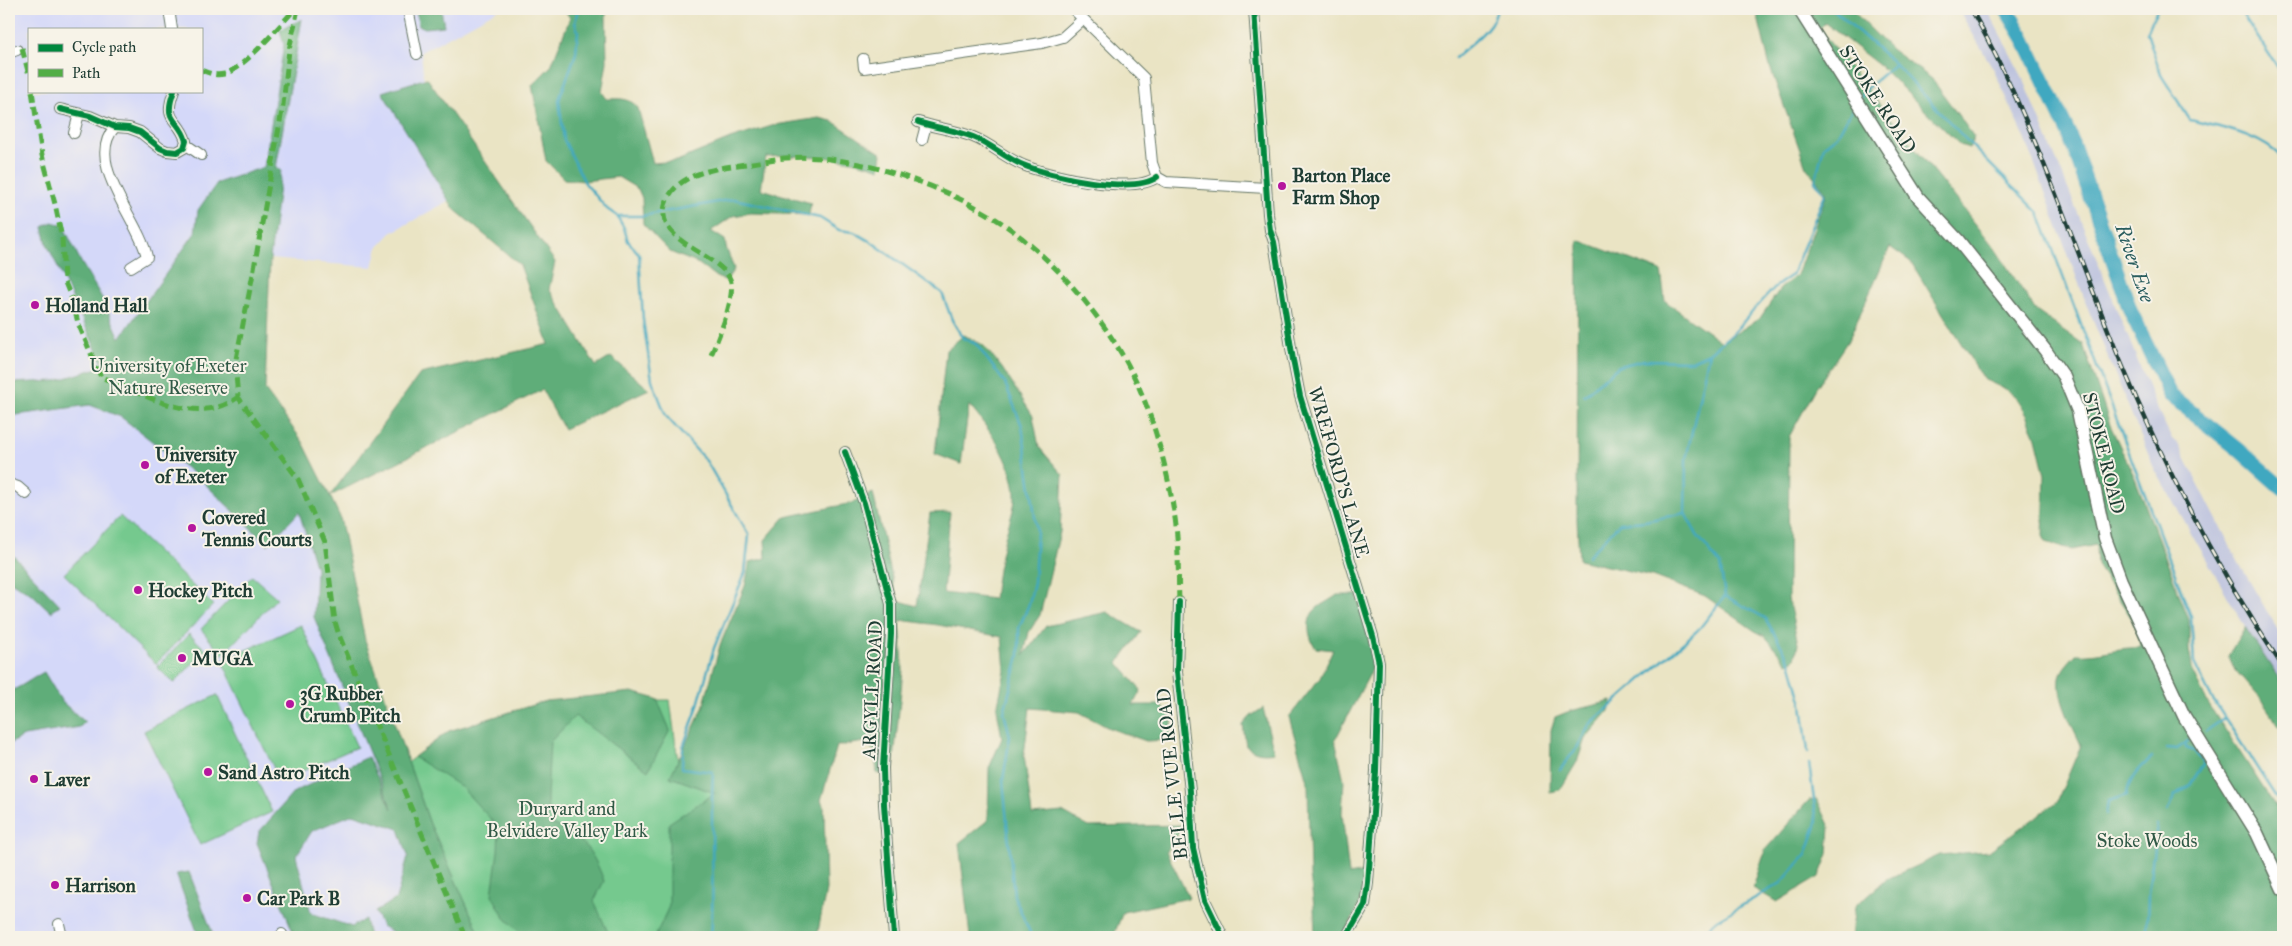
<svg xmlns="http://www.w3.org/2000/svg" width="2292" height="946" font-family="'IM FELL Great Primer',serif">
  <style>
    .built { fill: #d4d8f9; fill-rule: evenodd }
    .industrial { fill: #bdc3de }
    .green { fill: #74c98e; stroke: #4a8361 }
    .forest { fill: #5fad79; stroke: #3f7556 }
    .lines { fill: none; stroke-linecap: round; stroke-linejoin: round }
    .stream { stroke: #40a8c0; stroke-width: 2.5 }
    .river { stroke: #40a8c0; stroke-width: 15 }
    .minor-casing { stroke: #676; stroke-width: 12 }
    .major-casing { stroke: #676; stroke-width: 15 }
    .minor { stroke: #fff; stroke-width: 10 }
    .major { stroke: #fff; stroke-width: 12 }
    .rail-casing { stroke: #1f3d34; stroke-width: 4.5 }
    .rail { stroke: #f7f3e8; stroke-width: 2.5; stroke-dasharray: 8; stroke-linecap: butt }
    .quiet { stroke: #52ad45; stroke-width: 5; stroke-dasharray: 10 5; stroke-linecap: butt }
    .cycleway-casing { stroke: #f7f3e8; stroke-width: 9 }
    .cycleway { stroke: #00873e; stroke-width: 6 }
    .poi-dot { fill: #b5179e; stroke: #f7f3e8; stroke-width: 2 }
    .labels { text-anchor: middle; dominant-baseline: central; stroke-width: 4; stroke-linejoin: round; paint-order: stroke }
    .street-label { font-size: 19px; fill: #1f3d34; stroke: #f7f3e8 }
    .poi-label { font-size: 19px; font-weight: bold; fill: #1f3d34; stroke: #f7f3e8; text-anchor: start }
    .park-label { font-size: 19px; fill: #305946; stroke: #f7f3e8 }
    .water-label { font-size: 20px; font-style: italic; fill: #295d5e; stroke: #f7f3e8 }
  </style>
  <rect width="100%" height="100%" fill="#f7f3e8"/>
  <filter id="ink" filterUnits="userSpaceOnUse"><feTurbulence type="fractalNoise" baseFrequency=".02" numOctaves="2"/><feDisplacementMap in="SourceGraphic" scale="10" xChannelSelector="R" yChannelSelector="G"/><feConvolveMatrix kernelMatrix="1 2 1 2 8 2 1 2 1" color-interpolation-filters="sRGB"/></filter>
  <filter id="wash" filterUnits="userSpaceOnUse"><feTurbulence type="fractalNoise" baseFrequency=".0096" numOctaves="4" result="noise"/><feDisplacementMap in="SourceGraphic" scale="20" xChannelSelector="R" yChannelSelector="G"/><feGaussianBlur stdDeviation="1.12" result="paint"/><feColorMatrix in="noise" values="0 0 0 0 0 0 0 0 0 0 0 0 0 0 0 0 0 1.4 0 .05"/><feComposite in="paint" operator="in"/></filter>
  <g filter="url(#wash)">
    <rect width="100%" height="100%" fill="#eae4c4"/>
    <path class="built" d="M 9,9 L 499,9 L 421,52 L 428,119 L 452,199 L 391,233 L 378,247 L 373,267 L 270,259 L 248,273 L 230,364 L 320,545 L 333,633 L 435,937 L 9,937 ZM 29,29 L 201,29 L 201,91 L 29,91 Z"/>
    <path class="industrial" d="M 1958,9 L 1987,9 L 2024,80 L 2156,406 L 2172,439 L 2178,444 L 2239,563 L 2283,639 L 2283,685 L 2245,627 L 2153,466 L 2089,311 L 2025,138 L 1994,70 Z"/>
    <path class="green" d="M 120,516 L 213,605 L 156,664 L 64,574 Z
      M 252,576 L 277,598 L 222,655 L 201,629 Z
      M 301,625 L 357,747 L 280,781 L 222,661 Z
      M 189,634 L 206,650 L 174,683 L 157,667 Z
      M 217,695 L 272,812 L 200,845 L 144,731 Z
      M 670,700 L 679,769 L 715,768 L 716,937 L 481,937 L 430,824 L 408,762 L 449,731 L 546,701 Z"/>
    <path class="forest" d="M 416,9 L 441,9 L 444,26 L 425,28 L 418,25 Z
      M 564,9 L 608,9 L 606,15 L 607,62 L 602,92 L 607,99 C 620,99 629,97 638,108 L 653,163 L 677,161 L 730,139 L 775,125 L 819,118 L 832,121 L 882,154 L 880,169 C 845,156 804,155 766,157 L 761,189 L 811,203 L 809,215 L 751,213 L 733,216 L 711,231 L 725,240 L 726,247 L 734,269 L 726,281 L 716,277 L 699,264 L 670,252 L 643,224 L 642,198 L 638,189 L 618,177 L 584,181 L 564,179 L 546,161 L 532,85 L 551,66 L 570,18 Z
      M 1756,9 L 1851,9 L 1892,50 L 1932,79 L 1974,137 L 1969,148 L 1960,145 L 1880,66 L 1825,23 L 1819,29 L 1994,247 L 2036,311 L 2083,344 L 2110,425 L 2135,478 L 2189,620 L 2189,650 L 2193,673 L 2207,702 L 2283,818 L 2283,937 L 1851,937 L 1855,906 L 1887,879 L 1940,855 L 1989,851 L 2057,802 L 2081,745 C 2072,724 2057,700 2060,677 C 2062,668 2070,661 2076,654 C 2099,656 2119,646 2141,648 L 2132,619 L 2097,565 L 2096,545 L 2072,550 L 2046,542 L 2043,536 L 2045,475 L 2036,438 L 2028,417 L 2016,397 L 2005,389 L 1983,379 L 1911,262 L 1890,247 L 1849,339 L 1816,388 L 1789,437 L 1788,598 L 1798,644 L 1795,659 L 1787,663 L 1765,636 L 1755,631 L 1705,596 L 1652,576 L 1579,560 L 1577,519 L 1578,240 L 1661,271 L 1665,301 L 1722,342 L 1760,318 L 1780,289 L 1797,275 L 1827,193 L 1806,167 L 1770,67 Z
      M 302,19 L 276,168 L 281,170 L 270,259 L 265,390 L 303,442 L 330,496 L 420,374 L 549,344 L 520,265 L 454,209 L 382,92 L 427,78 L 555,262 L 549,289 L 596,366 L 611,357 L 649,389 L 564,429 L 542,390 L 330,496 L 340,517 L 365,640 L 430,824 L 481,937 L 401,937 L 382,926 L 375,912 L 396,899 L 408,856 L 399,829 L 353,814 L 312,831 L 296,856 L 311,913 L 352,927 L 365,919 L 369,937 L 295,937 L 257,843 L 259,832 L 294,792 L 368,757 L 392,809 L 314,617 L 316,568 L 299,512 L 268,545 L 199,478 L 121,417 L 90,405 L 9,416 L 9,383 L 56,381 L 104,366 L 47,244 L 43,227 L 52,222 L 63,225 L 81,262 L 102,298 L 120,338 L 195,233 L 198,210 L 217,183 L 264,167 L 284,45 L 280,30 Z
      M 964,335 L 983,345 L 1002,368 L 1033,416 L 1039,447 L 1063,475 L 1060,532 L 1040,615 L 1029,632 L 1024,655 L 1046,626 L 1107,612 L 1141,632 L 1118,663 L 1141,690 L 1133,705 L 1159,705 L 1173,715 L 1170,740 L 1146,741 L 1109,728 L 1079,712 L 1030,708 L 1024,755 L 1032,815 L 1062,812 L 1089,827 L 1184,825 L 1166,851 L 1189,898 L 1123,912 L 1113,937 L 970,937 L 959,843 L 988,820 L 989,768 L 1002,738 L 997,709 L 1005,671 L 1002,637 L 938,625 L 900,620 L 903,670 L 893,770 L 877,774 L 875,752 L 865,742 L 837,746 L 821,800 L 824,807 L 826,890 L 817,937 L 655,937 L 669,906 L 669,823 L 715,793 L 670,777 L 703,708 L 720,645 L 745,586 L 750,562 L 766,558 L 765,540 L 785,517 L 852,503 L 873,493 L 897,600 L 917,606 L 930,513 L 950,512 L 943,593 L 994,599 C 996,578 1000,558 1005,538 C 1008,524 1016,508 1015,493 C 1012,458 990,431 969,405 L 961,464 L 935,454 L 946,350 Z
      M 9,551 L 60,605 L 51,612 L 33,595 L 9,580 Z
      M 1337,595 L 1357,595 L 1375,664 L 1335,740 L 1344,780 L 1342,813 L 1349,875 L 1364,872 C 1362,902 1357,912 1342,937 L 1315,937 L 1314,906 L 1310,876 L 1308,785 L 1289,717 L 1320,678 L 1333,650 L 1316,648 C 1309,639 1305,622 1314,611 C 1319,605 1331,600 1337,595 Z
      M 2245,627 L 2283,685 L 2283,732 L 2260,698 L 2237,672 L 2228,656 Z
      M 44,672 L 62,702 L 85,722 L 80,727 L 24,736 L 9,744 L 9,691 C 17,690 34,677 44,672 Z
      M 632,692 L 657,699 L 670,730 L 648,771 L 575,716 L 550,742 L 547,798 L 549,824 C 580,832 593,851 604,881 L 594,901 L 610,937 L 525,937 L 505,918 L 492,895 L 498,851 L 499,828 L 461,787 L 414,757 L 449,731 L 546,701 Z
      M 1612,701 L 1609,711 L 1585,739 L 1577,762 L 1560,790 L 1550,792 L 1551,730 L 1555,717 L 1570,711 Z
      M 1263,708 L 1274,752 C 1263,754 1255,753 1246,746 L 1243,725 L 1251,716 Z
      M 1817,799 L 1830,827 L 1828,854 L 1819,877 L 1777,902 L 1753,888 L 1765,850 L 1809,800 Z
      M 189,872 L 214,937 L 199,937 L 176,874 Z"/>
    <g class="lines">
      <path class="stream" d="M 578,9 L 575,23 L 578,31 L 576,53 L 559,100 L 564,140 L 585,183 L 607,209 L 617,216 L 624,228 L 628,241 L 639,254 L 643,320 L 652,380 L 666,416 L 707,462 L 749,535 L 745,573 L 714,648 L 696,712 L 683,747 L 682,768 L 713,772 C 710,827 715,882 711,937
        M 1833,9 L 1895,64 L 1973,147 L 2039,213 L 2191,617 L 2194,663 L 2210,695 L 2283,808
        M 2157,9 L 2147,33 L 2161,75 L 2190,120 C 2222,128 2261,134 2283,159
        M 2239,9 L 2283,75
        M 1455,58 C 1469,45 1494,28 1497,9
        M 1860,98 L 1867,88 L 1895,64
        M 617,216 L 642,216 L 734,199 L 820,218 L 839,230 L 854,232 L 873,243 L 942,293 L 952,320 L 963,338 L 976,344 L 1005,383 L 1022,426 L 1037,531 L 1034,583 L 1029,604 L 1019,628 L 1019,656 L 1004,712 L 1010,736 L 1003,780 L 1014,896 L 1032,937
        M 1584,395 L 1619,366 L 1644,360 L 1692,361 L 1709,353
        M 1588,556 L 1620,523 L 1645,521 L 1685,513
        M 1725,596 L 1765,618 L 1790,661 L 1802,704 L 1808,752
        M 2206,731 L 2225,718
        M 2166,748 L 2177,749 L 2191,739
        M 1560,770 L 1578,746 L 1589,725 L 1699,629 L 1725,596 L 1720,564 L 1697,535 L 1685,513 L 1686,459 L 1709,353 L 1733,333 L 1775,287 L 1792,275 L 1825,194 L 1815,181 L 1824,146 L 1837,136 L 1854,106
        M 2167,811 L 2175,795 L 2190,785 L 2204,763 L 2194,751 L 2186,748 L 2186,742
        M 2106,815 L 2108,801 L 2127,795 C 2128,778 2141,768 2152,757
        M 1698,937 L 1717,920 L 1781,883 L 1806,855 L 1817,823 L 1809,763
        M 2142,937 L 2147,928 L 2148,894 L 2157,825"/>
      <path class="river" d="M 2006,9 L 2023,37 L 2069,134 L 2131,312 L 2170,395 L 2238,449 L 2283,489"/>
    </g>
  </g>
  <g filter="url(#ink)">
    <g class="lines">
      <g class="minor-casing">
        <path id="minor" d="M 408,9 L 417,54
          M 1073,9 L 1144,78 L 1152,163 L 1157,177 L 1166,182 L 1266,188
          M 1254,9 L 1268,214 L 1270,230 L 1274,242 L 1293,360 L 1300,396 L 1373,636 L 1379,663 L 1378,698 L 1376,771 L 1368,883 L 1365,905 L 1346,937
          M 172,29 L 170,16 L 172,9
          M 9,53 L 17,50
          M 863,59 L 864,68 L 1042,43 L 1063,37 L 1083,19
          M 60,109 L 90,116 L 115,127 L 129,128 L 140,132 L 160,148 L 167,151 L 177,152 L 184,148 L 186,141 C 179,117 162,123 174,91
          M 918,122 C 936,128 956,130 973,137 C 991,144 1005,158 1023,165 C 1049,176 1134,195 1157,177
          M 115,127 C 83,162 139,219 147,257 L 131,267
          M 74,133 L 79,114
          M 922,140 L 926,125
          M 185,144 L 201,155
          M 845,452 L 864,503 L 891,604 L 891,634 L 883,768 L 884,804 L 894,937
          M 9,484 L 18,487 L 26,494
          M 1179,602 L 1177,672 L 1190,791 L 1193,848 L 1205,900 L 1223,937
          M 59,924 L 62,937
          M 282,934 L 283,937"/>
      </g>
      <g class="major-casing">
        <path id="major" d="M 1799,9 L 1918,197 L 1957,239 L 2045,350 L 2064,377 L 2078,411 L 2105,538 L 2121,581 L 2184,716 L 2257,833 L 2283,889"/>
      </g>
      <use href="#minor" class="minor"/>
      <use href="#major" class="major"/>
      <g class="rail-casing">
        <path id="rail" d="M 1971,9 C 2034,120 2072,242 2120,360 C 2164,467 2219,572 2283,667"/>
      </g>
      <use href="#rail" class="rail"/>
      <path class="quiet" d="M 298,9 L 289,50 L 283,105 L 253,274 L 235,364 L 238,397 L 298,479 L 325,542 L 335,622 L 339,635 L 465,937
        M 22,48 L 29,75
        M 201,70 C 209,73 215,76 224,74 C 245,68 280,25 295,9
        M 32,91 L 42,155 L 55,204 L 62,238 L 64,280 L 73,302 L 78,323 L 101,377 C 142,393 197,428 238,397
        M 711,355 C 718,339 737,294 730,279 C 717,251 644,240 669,196 C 686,167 734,167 764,161 C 813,151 867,163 914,180 C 951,193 992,213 1022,238 C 1068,275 1114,332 1138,385 C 1156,426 1168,473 1175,518 C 1179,546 1178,574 1179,602"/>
      <g class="cycleway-casing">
        <path id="cycleway" d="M 1254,9 L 1268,214 L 1270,230 L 1274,242 L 1293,360 L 1300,396 L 1373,636 L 1379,663 L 1378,698 L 1376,771 L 1368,883 L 1365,905 L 1346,937
          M 60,109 L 90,116 L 115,127 L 129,128 L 140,132 L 160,148 L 167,151 L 177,152 L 184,148 L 186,141 C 179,117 162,123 174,91
          M 918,122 C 936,128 956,130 973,137 C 991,144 1005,158 1023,165 C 1049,176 1134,195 1157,177
          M 845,452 L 864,503 L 891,604 L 891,634 L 883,768 L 884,804 L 894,937
          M 1179,602 L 1177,672 L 1190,791 L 1193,848 L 1205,900 L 1223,937"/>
      </g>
      <use href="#cycleway" class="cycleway"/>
    </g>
  </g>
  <g class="poi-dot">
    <circle cx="1282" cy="186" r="5"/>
    <circle cx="35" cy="305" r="5"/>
    <circle cx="145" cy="465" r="5"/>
    <circle cx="192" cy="528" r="5"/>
    <circle cx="138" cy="590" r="5"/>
    <circle cx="182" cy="658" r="5"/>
    <circle cx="290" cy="704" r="5"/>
    <circle cx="208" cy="772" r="5"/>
    <circle cx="34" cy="779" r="5"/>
    <circle cx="55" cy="885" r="5"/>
    <circle cx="247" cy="898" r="5"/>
  </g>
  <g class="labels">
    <g class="street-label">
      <text transform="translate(1878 99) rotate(57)">STOKE ROAD</text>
      <text transform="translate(2104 453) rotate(76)">STOKE ROAD</text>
      <text transform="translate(1339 472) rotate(74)">WREFORD'S LANE</text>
      <text transform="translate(872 690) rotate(-87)">ARGYLL ROAD</text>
      <text transform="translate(1172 774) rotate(-96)">BELLE VUE ROAD</text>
    </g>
    <g class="poi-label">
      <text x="1292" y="175">Barton Place<tspan x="1292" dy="22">Farm Shop</tspan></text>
      <text x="45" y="305">Holland Hall</text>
      <text x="155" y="454">University<tspan x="155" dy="22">of Exeter</tspan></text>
      <text x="202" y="517">Covered<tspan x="202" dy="22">Tennis Courts</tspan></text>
      <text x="148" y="590">Hockey Pitch</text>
      <text x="192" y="658">MUGA</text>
      <text x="300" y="693">3G Rubber<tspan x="300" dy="22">Crumb Pitch</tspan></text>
      <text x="218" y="772">Sand Astro Pitch</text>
      <text x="44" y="779">Laver</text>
      <text x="65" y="885">Harrison</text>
      <text x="257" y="898">Car Park B</text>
    </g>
    <g class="park-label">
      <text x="168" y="365">University of Exeter<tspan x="168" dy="22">Nature Reserve</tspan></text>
      <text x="567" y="808">Duryard and<tspan x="567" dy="22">Belvidere Valley Park</tspan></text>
      <text x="2147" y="840">Stoke Woods</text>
    </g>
    <g class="water-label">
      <text transform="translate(2135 263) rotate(71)">River Exe</text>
    </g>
  </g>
  <rect width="2292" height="946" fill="none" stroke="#f7f3e8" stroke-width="30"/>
  <rect x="28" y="28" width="175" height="65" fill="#f7f3e8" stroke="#a1aaa0"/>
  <rect x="38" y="44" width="25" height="8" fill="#00873e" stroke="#a1aaa0"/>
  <text x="72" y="52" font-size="15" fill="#1f3d34">Cycle path</text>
  <rect x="38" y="69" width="25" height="8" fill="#52ad45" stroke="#a1aaa0"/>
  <text x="72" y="78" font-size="15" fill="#1f3d34">Path</text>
</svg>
